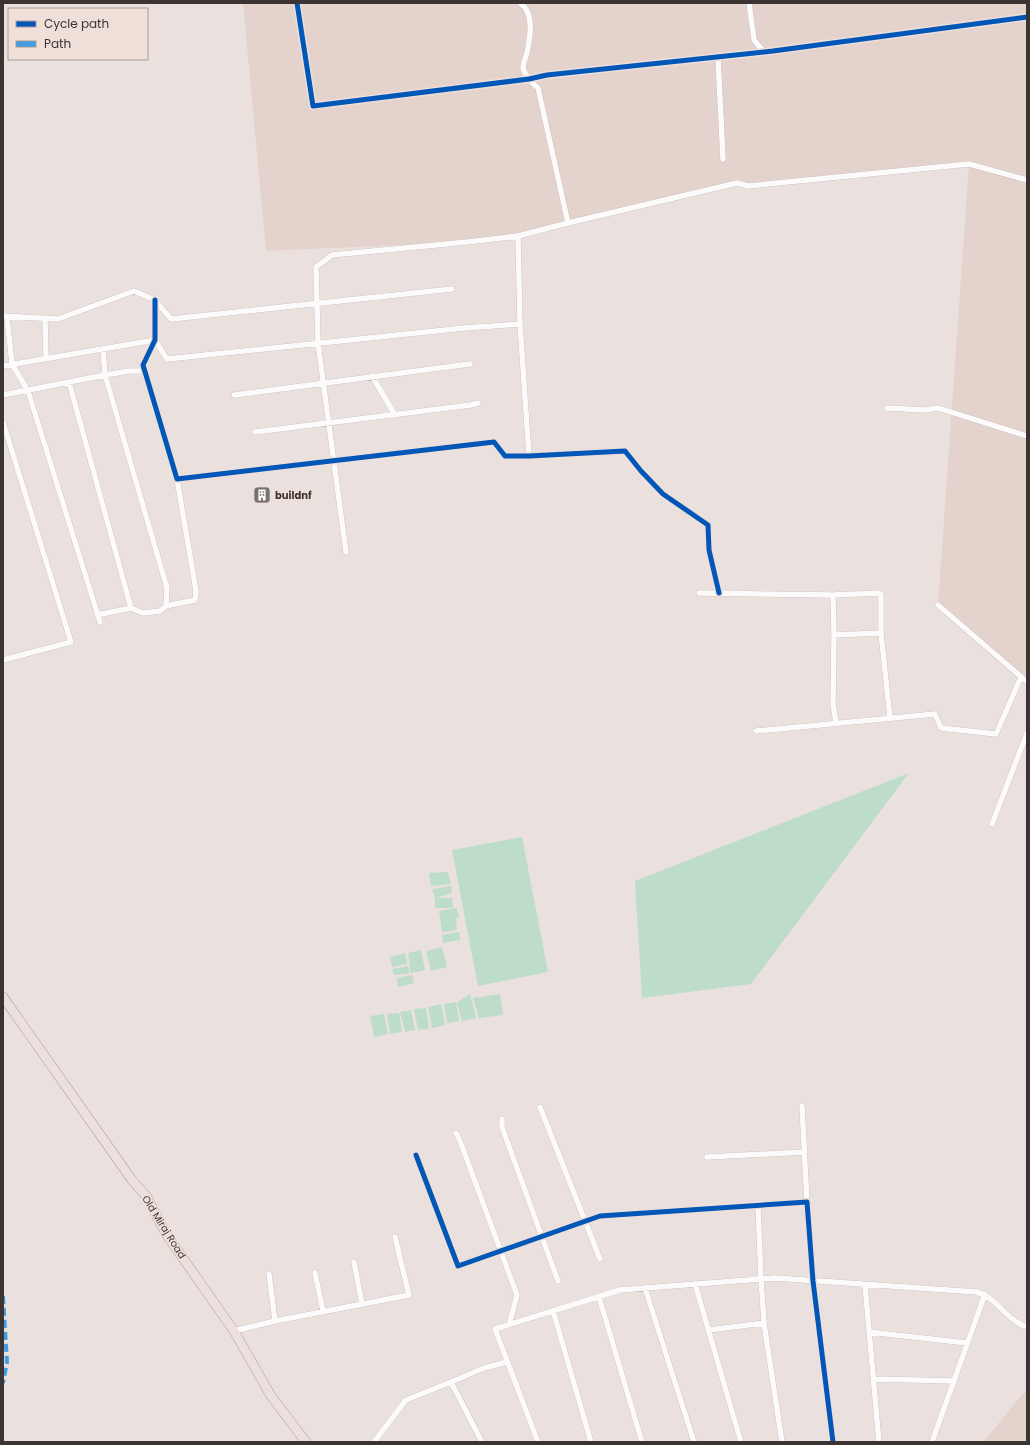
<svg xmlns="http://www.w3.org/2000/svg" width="1030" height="1445" font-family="Poppins,sans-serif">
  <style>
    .built { fill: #e4d2cd }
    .green { fill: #bddcca }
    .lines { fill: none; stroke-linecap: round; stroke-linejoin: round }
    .minor-casing { stroke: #b8b2b0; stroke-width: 6 }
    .primary-casing { stroke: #b29d99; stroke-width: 10 }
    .minor { stroke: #fcfafa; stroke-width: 5.5 }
    .primary { stroke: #ebe0de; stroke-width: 9 }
    .quiet { stroke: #3f9de2; stroke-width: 4; stroke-dasharray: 8 4; stroke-linecap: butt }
    .cycleway-casing { stroke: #efdfd9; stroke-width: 8 }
    .cycleway { stroke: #0057b8; stroke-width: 5 }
    .labels { text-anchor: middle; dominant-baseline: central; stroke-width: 3; stroke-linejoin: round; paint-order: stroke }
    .poi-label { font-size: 10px; font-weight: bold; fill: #3b3432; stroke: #efdfd9; text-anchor: start }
    .street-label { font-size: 10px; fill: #3b3432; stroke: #efdfd9 }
  </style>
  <rect width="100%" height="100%" fill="#eae1de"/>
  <path class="built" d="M 243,3 L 1027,3 L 1027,682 L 938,605 L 969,164 L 748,186 L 737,183 L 568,223 L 467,242 L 266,251 Z
    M 1027,1389 L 1027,1442 L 983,1442 Z"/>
  <path class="green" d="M 909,773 L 751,984 L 642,998 L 635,881 Z
    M 522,837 L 548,972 L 478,986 L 452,850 Z
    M 448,872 L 451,884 L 431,886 L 429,873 Z
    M 451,886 L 452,893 L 436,898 L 452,898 L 453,908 L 435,908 L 435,898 L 432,889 Z
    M 457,908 L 459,918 L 452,920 L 456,919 L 457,930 L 442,932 L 439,911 Z
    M 459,932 L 460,940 L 443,943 L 442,935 Z
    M 442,947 L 447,967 L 431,971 L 426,951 Z
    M 421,950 L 425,970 L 411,973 L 408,953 Z
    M 405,953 L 407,964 L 392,967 L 390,957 Z
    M 408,966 L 410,973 L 394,975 L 392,969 Z
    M 412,975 L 414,983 L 398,987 L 397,978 Z
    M 470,994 L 476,1018 L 462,1021 L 457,1002 Z
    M 500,994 L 503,1015 L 479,1018 L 473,998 Z
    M 456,1002 L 459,1021 L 447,1023 L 444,1004 Z
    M 441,1004 L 445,1025 L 432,1028 L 428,1007 Z
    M 426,1008 L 429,1029 L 418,1030 L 414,1009 Z
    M 411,1010 L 415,1030 L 405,1032 L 400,1012 Z
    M 399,1013 L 402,1032 L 390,1034 L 387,1014 Z
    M 384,1014 L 388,1034 L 374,1037 L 370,1016 Z"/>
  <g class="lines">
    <g class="minor-casing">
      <path id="minor" d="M 297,3 L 313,106 L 529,79 L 547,75 L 773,51 L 1027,17
        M 749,3 L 754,40 L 764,52
        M 718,58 L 723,159
        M 568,223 L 737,183 L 748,186 L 969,164 L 1027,180
        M 518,236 L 520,324 L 529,456
        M 155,300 L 155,340 L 143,365 L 177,479 L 494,442 L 505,456 L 529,456 L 625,451 L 641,471 L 663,494 L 708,525 L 709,550 L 719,593
        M 3,316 L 58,319 L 134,291 L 155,300 L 171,319 L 452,289
        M 7,317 L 12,364 L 28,391 L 100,622
        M 45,319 L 46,358
        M 103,349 L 105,375 L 129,371 L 145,371
        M 3,366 L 155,340 L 167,359 L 464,328 L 520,324
        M 372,376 L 395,415
        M 69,382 L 131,608
        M 3,395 L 105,375 L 167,588 L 166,606
        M 234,395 L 470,364
        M 887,408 L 923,410 L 938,408 L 1027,436
        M 3,422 L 71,642 L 3,660
        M 255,432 L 471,405 L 478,403
        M 346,552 L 318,343 L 316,267 L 332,255 L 467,242 L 518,236 L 568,223 L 538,88 C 532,83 525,76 523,68 C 523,62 526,58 527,53 C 530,38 535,13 520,3
        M 699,593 L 833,595 L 880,593 L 881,595 L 881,633 L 890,718
        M 833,595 L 834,635 L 833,704 L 836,723
        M 938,605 L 1027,682
        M 97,615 L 131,608 L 143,613 L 160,611 L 166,606 L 195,600 L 196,591 L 177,479
        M 834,635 L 881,633
        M 756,731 L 935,714 L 941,728 L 996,734 L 1021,677
        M 992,824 L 1027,733
        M 802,1106 L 807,1202
        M 540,1107 L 600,1259
        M 502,1119 L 502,1127 L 558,1281
        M 456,1133 L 460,1141 L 517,1295 L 509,1325
        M 416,1155 L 458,1266 L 600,1216 L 807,1202 L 813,1281 L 833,1442
        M 707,1157 L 805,1152
        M 758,1206 L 761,1279 L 764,1323 L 782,1442
        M 354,1262 L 362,1304
        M 315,1273 L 323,1311
        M 269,1274 L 275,1321
        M 695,1284 L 741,1442
        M 865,1285 L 879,1442
        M 645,1288 L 694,1442
        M 599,1297 L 642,1442
        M 553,1311 L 591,1442
        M 709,1330 L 764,1323
        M 234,1331 L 275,1321 L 409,1295 L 395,1237
        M 869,1332 L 967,1343
        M 874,1379 L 954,1381
        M 451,1382 L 484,1368 L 507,1362
        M 374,1442 L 406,1400 L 451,1382 L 482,1442
        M 538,1442 L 495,1329 L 620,1290 L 775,1278 L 977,1292 C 997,1298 1006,1320 1027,1327
        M 932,1442 L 985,1294"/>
    </g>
    <g class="primary-casing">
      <path id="primary" d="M 3,997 L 132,1180 L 147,1197 L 166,1234 L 234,1331 L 271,1396 L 306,1442"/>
    </g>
    <use href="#minor" class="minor"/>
    <use href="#primary" class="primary"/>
    <path class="quiet" d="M 3,1296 L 7,1362 L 3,1383"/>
    <g class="cycleway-casing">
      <path id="cycleway" d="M 297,3 L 313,106 L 529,79 L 547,75 L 773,51 L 1027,17
        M 155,300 L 155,340 L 143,365 L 177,479 L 494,442 L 505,456 L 529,456 L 625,451 L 641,471 L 663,494 L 708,525 L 709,550 L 719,593
        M 416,1155 L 458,1266 L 600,1216 L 807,1202 L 813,1281 L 833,1442"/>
    </g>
    <use href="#cycleway" class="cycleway"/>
  </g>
  <defs>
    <g id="building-square" transform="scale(0.9)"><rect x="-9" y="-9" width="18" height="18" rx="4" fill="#78716e" stroke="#efdfd9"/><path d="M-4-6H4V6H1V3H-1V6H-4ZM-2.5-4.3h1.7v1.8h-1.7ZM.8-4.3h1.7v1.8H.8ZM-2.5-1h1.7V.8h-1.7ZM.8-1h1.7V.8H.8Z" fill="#fff"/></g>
  </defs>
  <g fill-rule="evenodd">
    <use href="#building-square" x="262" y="495"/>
  </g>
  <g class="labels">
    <g class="poi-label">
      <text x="275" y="495">buildnf</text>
    </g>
    <g class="street-label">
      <text transform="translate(164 1227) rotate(58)">Old Miraj Road</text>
    </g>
  </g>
  <rect width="1030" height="1445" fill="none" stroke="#3b3432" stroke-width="8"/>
  <rect x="8" y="8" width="140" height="52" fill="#efdfd9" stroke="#a79b96"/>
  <rect x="16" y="21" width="20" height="6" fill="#0057b8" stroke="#a79b96"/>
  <text x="44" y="28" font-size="12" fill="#3b3432">Cycle path</text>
  <rect x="16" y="41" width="20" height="6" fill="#3f9de2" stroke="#a79b96"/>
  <text x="44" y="48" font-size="12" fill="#3b3432">Path</text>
</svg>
